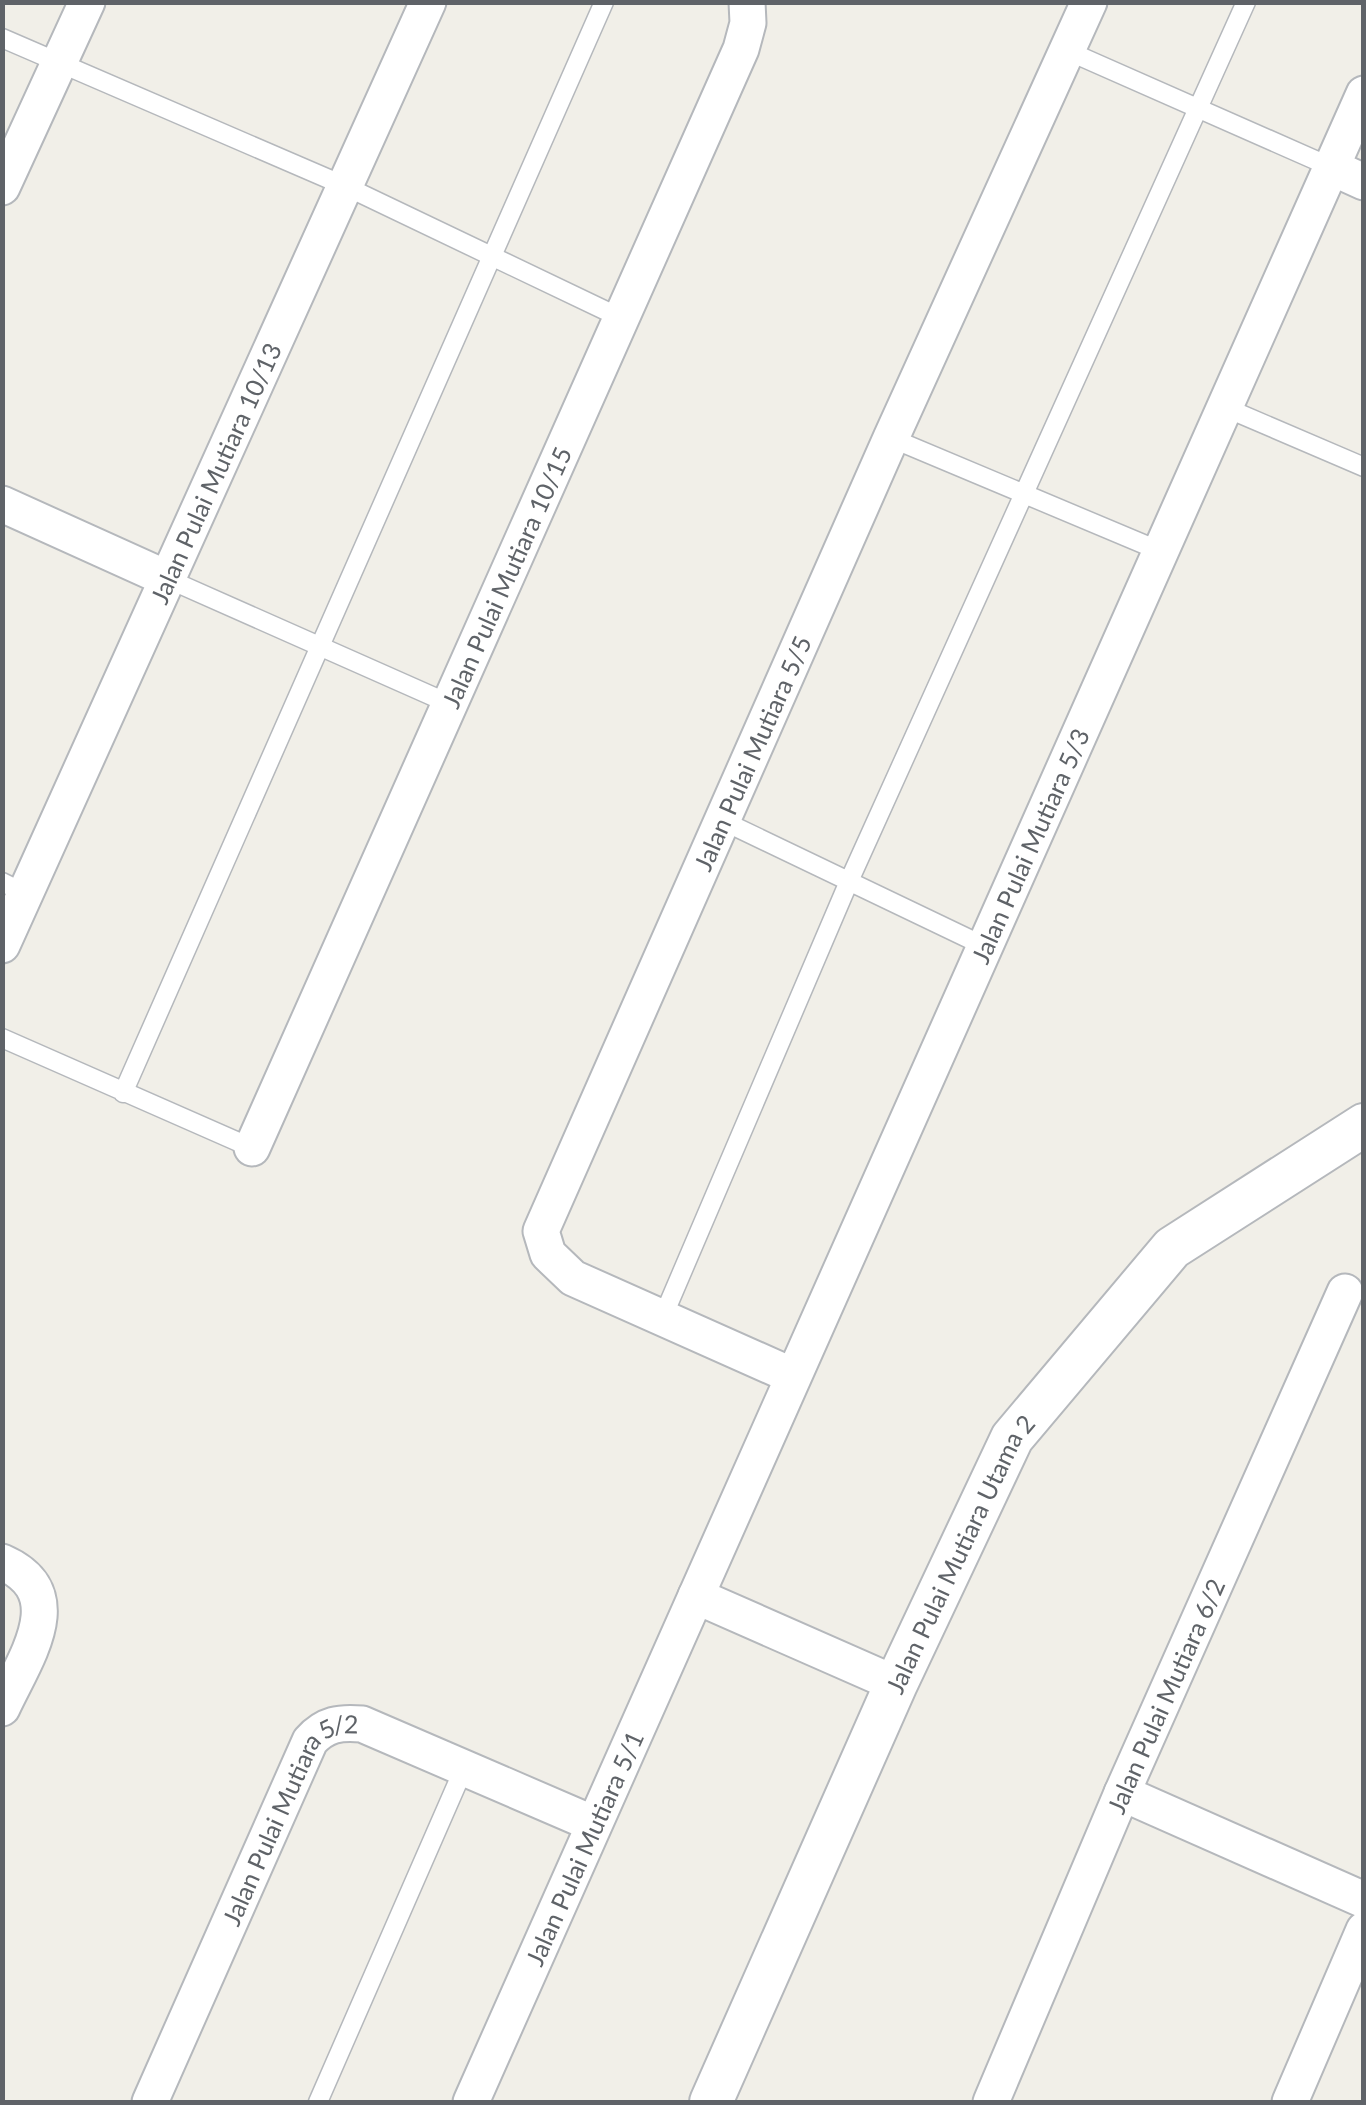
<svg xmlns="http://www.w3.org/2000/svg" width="1366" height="2105" font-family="Lato,sans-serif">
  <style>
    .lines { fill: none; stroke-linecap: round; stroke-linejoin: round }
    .service-casing { stroke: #b5b8bc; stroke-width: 21 }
    .minor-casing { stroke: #b5b8bc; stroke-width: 39 }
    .tertiary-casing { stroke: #b5b8bc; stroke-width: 46 }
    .service { stroke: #fff; stroke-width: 18 }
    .minor { stroke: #fff; stroke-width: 35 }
    .tertiary { stroke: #fff; stroke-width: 42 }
    .labels { text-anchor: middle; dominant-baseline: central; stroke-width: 8; stroke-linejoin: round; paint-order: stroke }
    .street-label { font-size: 25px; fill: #5f6368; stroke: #fff }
  </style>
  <rect width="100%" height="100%" fill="#f1efe8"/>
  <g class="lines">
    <g class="service-casing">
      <path id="service" d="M 2,38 L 345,186 L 621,318
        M 1068,51 L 1331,167
        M 1224,407 L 1364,467
        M 891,438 L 1160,551
        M 168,579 L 450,704
        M 721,820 L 984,946
        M 2,882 L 26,894
        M 2,1038 L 252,1148
        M 123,1093 L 604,2
        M 662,1319 L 850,879 L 1246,2
        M 318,2102 L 464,1768"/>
    </g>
    <g class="minor-casing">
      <g id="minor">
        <path d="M 1331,167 L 1364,182"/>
        <path d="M 2,187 L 87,2"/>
        <path d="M 2,504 L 168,579"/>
        <path id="s1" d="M 2,945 L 428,2"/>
        <path id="s2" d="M 252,1148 L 741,49 L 748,23 L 747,2"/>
        <path id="s3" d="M 793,1376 L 573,1278 L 548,1254 L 541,1231 L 891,438 L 1089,2"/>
        <path d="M 2,1562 C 73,1593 25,1658 2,1708"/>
        <path d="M 696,1596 L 896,1684"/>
        <path d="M 1122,1793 L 1364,1900"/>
        <path id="s4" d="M 150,2102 L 310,1741 C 325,1724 340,1722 362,1724 L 594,1824"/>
        <path id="s5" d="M 471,2102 L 1364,94"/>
        <path id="s6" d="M 991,2102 L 1122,1793 L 1345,1292"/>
        <path d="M 1290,2102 L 1364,1930"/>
      </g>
    </g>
    <g class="tertiary-casing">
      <g id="tertiary">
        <path id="s7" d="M 711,2102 L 896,1684 L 1012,1438 L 1172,1248 L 1364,1125"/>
      </g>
    </g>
    <use href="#service" class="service"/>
    <use href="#minor" class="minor"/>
    <use href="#tertiary" class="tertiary"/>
  </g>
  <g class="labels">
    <g class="street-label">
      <text stroke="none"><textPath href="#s1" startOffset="518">Jalan Pulai Mutiara 10/13</textPath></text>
      <text stroke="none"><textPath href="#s2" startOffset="625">Jalan Pulai Mutiara 10/15</textPath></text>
      <text stroke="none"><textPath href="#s3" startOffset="822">Jalan Pulai Mutiara 5/5</textPath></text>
      <text stroke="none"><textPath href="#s5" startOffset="1375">Jalan Pulai Mutiara 5/3</textPath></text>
      <text stroke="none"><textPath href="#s7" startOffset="602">Jalan Pulai Mutiara Utama 2</textPath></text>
      <text stroke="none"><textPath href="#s6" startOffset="442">Jalan Pulai Mutiara 6/2</textPath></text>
      <text stroke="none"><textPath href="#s4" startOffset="322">Jalan Pulai Mutiara 5/2</textPath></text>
      <text stroke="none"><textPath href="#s5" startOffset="278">Jalan Pulai Mutiara 5/1</textPath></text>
    </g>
  </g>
  <rect width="1366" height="2105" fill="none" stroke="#5f6368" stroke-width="10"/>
</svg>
